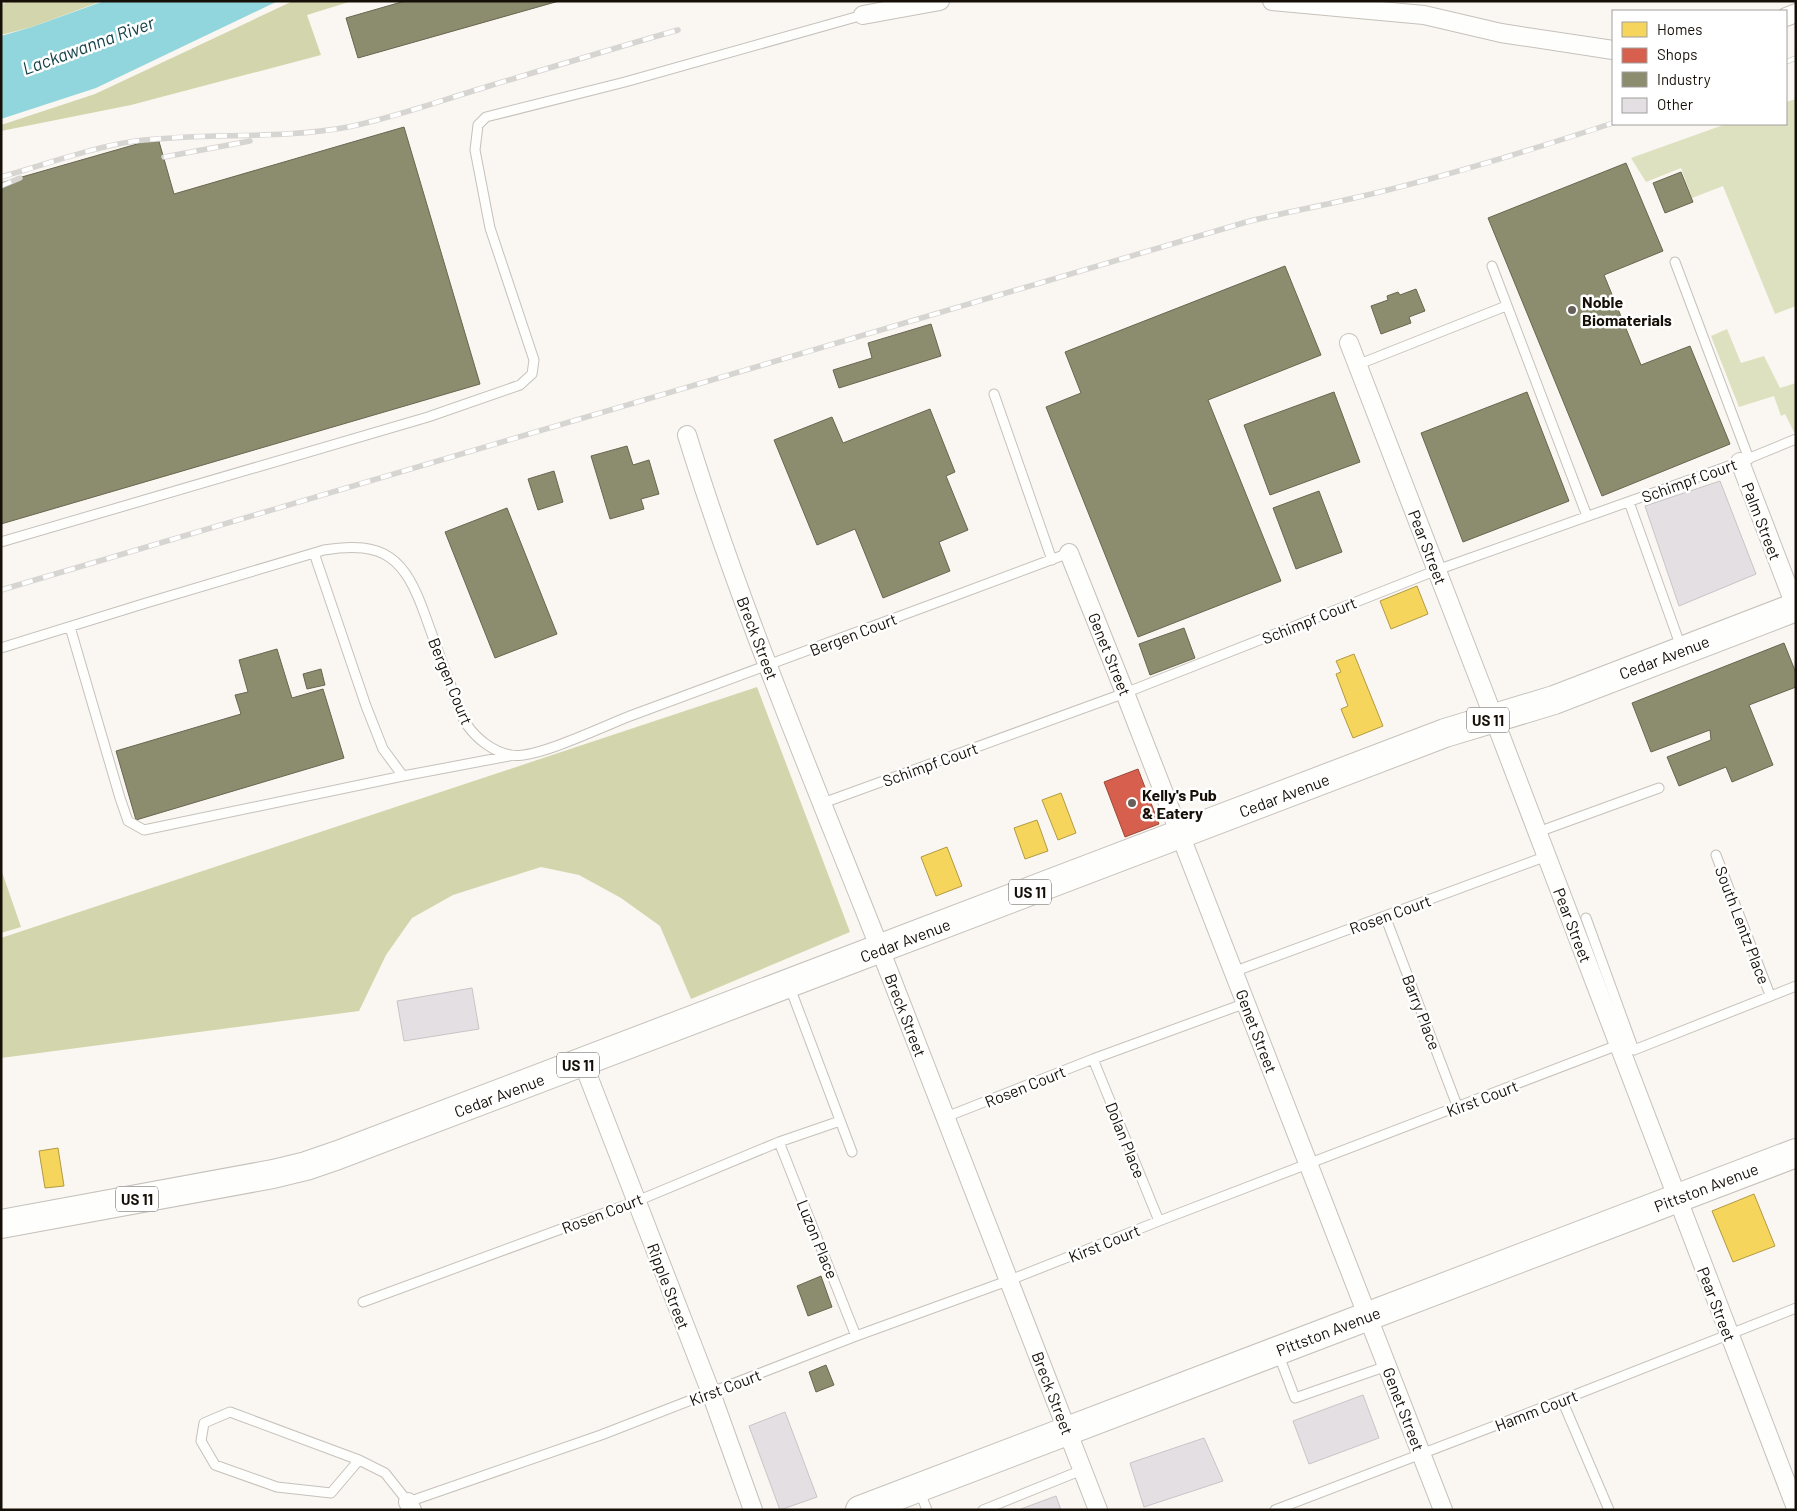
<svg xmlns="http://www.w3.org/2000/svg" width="1797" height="1511" font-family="Barlow,sans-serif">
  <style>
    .green { fill: #dee1bf }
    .forest { fill: #d3d6ac }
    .water { fill: #92d6dd }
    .homes { fill: #f6d55c; stroke: #b29a42 }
    .shops { fill: #d6604d; stroke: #9c4838 }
    .industry { fill: #8c8c6e; stroke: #68664f }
    .building { fill: #e3dfe2; stroke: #c8c4c7 }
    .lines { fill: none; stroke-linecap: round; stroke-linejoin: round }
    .service-casing { stroke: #c6c1ba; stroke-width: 11 }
    .minor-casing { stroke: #c6c1ba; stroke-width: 20 }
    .primary-casing { stroke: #c6c1ba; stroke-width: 30 }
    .path { stroke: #e4e2e0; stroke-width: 3; stroke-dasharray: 4 4; stroke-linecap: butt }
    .service { stroke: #fefefd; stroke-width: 9 }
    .minor { stroke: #fefefd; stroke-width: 18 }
    .primary { stroke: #fefefd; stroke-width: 28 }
    .rail-casing { stroke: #d6d5d2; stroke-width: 5.5 }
    .rail { stroke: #fff; stroke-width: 4; stroke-dasharray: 11; stroke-linecap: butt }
    .poi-dot { fill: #656059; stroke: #fff; stroke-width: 2 }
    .labels { text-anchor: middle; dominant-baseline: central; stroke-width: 5; stroke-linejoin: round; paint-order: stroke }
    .shield { fill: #fff; stroke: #5b5751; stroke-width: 1 }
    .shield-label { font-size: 15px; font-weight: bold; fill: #150f07 }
    .poi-label { font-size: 16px; font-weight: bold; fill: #150f07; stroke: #fff; text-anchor: start }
    .street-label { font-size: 16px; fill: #150f07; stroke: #fff }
    .water-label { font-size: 18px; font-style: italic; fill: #0f3f44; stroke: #fff }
  </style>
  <rect width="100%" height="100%" fill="#faf6f1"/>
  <path class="green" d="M 1796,99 L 1796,306 L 1775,314 L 1723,186 L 1692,198 L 1681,168 L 1646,182 L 1631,158 L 1726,124 L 1786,124 L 1786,102 Z
    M 1727,329 L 1741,363 L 1764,356 L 1780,388 L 1796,383 L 1796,431 L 1794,432 L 1785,414 L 1781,416 L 1774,396 L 1739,407 L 1711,336 Z"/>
  <path class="forest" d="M 1,1 L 102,1 L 32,27 L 1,35 Z
    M 293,1 L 352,1 L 307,15 L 321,55 L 131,105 L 1,131 L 1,125 L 95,94 Z
    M 757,687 L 850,932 L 691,999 L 660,926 L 621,898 L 579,875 L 541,867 L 453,895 L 412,918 L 386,955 L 359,1011 L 1,1058 L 1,938 Z
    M 1,869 L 21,927 L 1,933 Z"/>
  <path class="water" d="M 104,1 L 278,1 L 96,88 L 1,119 L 1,36 L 32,27 Z"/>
  <path class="homes" d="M 1417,586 L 1428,614 L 1391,629 L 1380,601 Z
    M 1354,654 L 1383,726 L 1353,738 L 1341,709 L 1348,706 L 1336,674 L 1341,672 L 1336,661 Z
    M 1061,793 L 1076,833 L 1058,840 L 1042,800 Z
    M 1037,820 L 1048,851 L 1025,859 L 1014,828 Z
    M 947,847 L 962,886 L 936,896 L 921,857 Z
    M 58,1148 L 64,1186 L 45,1188 L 39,1151 Z
    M 1754,1194 L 1775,1246 L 1733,1262 L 1712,1211 Z"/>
  <path class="shops" d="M 1138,769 L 1159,824 L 1125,837 L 1104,782 Z"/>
  <path class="industry" d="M 405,1 L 559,1 L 358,58 L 346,18 Z
    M 404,127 L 480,384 L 1,524 L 1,183 L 158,138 L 174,194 Z
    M 1626,163 L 1663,251 L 1604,275 L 1641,365 L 1690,346 L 1730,444 L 1602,496 L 1488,218 Z
    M 1681,172 L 1693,202 L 1665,213 L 1653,183 Z
    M 1285,266 L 1321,355 L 1208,400 L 1281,581 L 1138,637 L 1046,407 L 1081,393 L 1065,352 Z
    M 1416,289 L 1425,311 L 1409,317 L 1411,323 L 1381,334 L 1371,306 L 1388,300 L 1387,296 L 1398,292 L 1400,295 Z
    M 931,324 L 941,356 L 839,388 L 833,370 L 872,358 L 868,343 Z
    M 1334,392 L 1360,462 L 1270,495 L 1244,425 Z
    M 1527,392 L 1569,501 L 1463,542 L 1421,433 Z
    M 930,409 L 955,472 L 946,476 L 968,530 L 939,542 L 950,571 L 883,598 L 855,529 L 817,545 L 774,440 L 832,417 L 843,443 Z
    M 627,446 L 633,465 L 649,460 L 659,494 L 641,499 L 644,509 L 610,519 L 591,456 Z
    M 554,471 L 563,502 L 538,510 L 528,479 Z
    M 1319,491 L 1342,552 L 1296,569 L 1273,508 Z
    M 507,508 L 557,634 L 495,658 L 445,532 Z
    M 1184,628 L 1195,658 L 1150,675 L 1139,644 Z
    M 1784,643 L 1796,673 L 1796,687 L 1749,705 L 1773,765 L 1732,782 L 1726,767 L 1679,786 L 1667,757 L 1711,740 L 1710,730 L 1651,752 L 1632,703 Z
    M 277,649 L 292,698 L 323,689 L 344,758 L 136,820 L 116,751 L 241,714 L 235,695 L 248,692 L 239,660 Z
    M 321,669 L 325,685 L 307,689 L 303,674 Z
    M 821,1276 L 832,1307 L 808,1316 L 797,1286 Z
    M 826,1365 L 834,1385 L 816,1392 L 809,1372 Z"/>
  <path class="building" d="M 1720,481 L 1756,574 L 1679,606 L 1645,506 Z
    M 472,988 L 479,1029 L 404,1041 L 397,1001 Z
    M 1363,1395 L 1379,1438 L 1309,1464 L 1293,1421 Z
    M 785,1412 L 817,1497 L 780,1510 L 749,1426 Z
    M 1204,1438 L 1223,1481 L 1144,1507 L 1130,1463 Z
    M 1056,1496 L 1061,1510 L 1018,1510 Z"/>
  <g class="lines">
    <g class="service-casing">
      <path id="service" d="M 1675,262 L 1749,459
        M 1492,266 L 1587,516
        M 1357,365 L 1506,306
        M 994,394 L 1052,560
        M 1629,502 L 1681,647
        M 1,542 L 428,417 L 520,385 L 532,374 L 534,360 L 490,228 L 475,150 L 478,125 L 486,117 L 625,82 L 863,15
        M 314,553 L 366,706 L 383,749 L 403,776 L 509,756
        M 70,627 L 120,798 L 128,821 L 144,830 L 403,776
        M 1,648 L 146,603 L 324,550 C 386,540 405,559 425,615 C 433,637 441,660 450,683 C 455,697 459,713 467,725 C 477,739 493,752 511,755 C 534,760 604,726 630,716 C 777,662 923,608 1069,553
        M 823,803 L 1125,693 L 1437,570 L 1740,462 L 1796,439
        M 1538,832 L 1659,788
        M 1716,855 L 1770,995
        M 1385,916 L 1458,1108
        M 1586,918 L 1634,1050
        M 1233,972 L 1547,856
        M 789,985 L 852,1152
        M 1093,1059 L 1159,1221
        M 946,1117 L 1093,1059 L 1246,1003
        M 779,1142 L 856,1336
        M 363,1302 L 637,1201 L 779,1142 L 840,1121
        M 1278,1353 L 1295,1398 L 1387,1366
        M 1562,1400 L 1609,1510
        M 359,1460 L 331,1493 L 277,1487 L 215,1465 L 201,1441 L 204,1423 L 230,1412 L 359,1460 L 385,1473 L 408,1502 L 601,1435 L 856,1336 L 1010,1280 L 1159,1221 L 1618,1045 L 1634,1050 L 1796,986
        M 919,1490 L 927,1510
        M 983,1510 L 1082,1470
        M 1275,1510 L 1562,1400 L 1796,1308"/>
    </g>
    <g class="minor-casing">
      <path id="minor" d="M 1272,1 L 1424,15 L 1501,33 L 1613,50
        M 863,15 L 940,1
        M 1786,17 L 1796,13
        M 1349,343 L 1485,695 L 1796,1508
        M 687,435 C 741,610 813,779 880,949 C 954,1136 1026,1323 1098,1510
        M 1740,462 L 1796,608
        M 1069,553 L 1125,693 L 1443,1510
        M 583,1063 L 711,1393 L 753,1510
        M 408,1502 L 412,1510"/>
    </g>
    <g class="primary-casing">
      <path id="primary" d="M 1,1224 L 273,1174 L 306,1166 L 338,1155 L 1445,733 L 1554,700 L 1796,607
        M 860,1510 L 1796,1153"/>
    </g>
    <path class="path" d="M 1,3 L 11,1"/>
    <use href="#service" class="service"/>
    <use href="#minor" class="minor"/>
    <use href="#primary" class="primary"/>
    <g class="rail-casing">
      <path id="rail" d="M 1786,62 L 1796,58
        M 164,157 L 250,141
        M 1,177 C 45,165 92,147 136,141 C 207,132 278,140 348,127 C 396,117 442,100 489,86 C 552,67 615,48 678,30
        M 1,186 L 20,178
        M 1,590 L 1243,223 C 1280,213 1317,207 1354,198 C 1442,178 1528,151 1613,123"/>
    </g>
    <use href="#rail" class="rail"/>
  </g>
  <g class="poi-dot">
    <circle cx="1572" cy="310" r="5"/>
    <circle cx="1132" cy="803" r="5"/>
  </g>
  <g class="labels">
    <g class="shield">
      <rect x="1467" y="707.5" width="42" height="25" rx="4"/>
      <rect x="1009" y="879.5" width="42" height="25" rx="4"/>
      <rect x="557" y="1052.5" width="42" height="25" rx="4"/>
      <rect x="116" y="1186.5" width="42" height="25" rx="4"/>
    </g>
    <g class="shield-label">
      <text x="1488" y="720">US 11</text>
      <text x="1030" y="892">US 11</text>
      <text x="578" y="1065">US 11</text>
      <text x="137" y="1199">US 11</text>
    </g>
    <g class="poi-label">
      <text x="1582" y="301">Noble<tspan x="1582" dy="18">Biomaterials</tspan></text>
      <text x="1142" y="794">Kelly's Pub<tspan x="1142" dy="18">&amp; Eatery</tspan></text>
    </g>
    <g class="street-label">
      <text transform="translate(1689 480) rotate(-20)">Schimpf Court</text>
      <text transform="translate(1762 521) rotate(69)">Palm Street</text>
      <text transform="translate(1428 547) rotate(69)">Pear Street</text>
      <text transform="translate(1309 620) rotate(-22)">Schimpf Court</text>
      <text transform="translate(853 634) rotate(-21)">Bergen Court</text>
      <text transform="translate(758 638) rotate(69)">Breck Street</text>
      <text transform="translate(1110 654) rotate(68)">Genet Street</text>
      <text transform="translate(1664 657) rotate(-21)">Cedar Avenue</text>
      <text transform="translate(451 681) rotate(68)">Bergen Court</text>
      <text transform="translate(930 764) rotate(-20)">Schimpf Court</text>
      <text transform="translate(1284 795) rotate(-21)">Cedar Avenue</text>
      <text transform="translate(1390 914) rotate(-20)">Rosen Court</text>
      <text transform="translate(1573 925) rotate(69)">Pear Street</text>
      <text transform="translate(1743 925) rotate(69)">South Lentz Place</text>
      <text transform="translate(905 940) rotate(-21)">Cedar Avenue</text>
      <text transform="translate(1422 1012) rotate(69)">Barry Place</text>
      <text transform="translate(906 1015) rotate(69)">Breck Street</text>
      <text transform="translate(1257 1031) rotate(69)">Genet Street</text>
      <text transform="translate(1025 1086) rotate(-22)">Rosen Court</text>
      <text transform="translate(499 1095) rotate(-21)">Cedar Avenue</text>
      <text transform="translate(1482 1098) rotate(-21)">Kirst Court</text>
      <text transform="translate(1126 1140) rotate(68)">Dolan Place</text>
      <text transform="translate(1706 1187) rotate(-21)">Pittston Avenue</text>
      <text transform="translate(602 1213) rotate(-21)">Rosen Court</text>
      <text transform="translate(818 1239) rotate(68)">Luzon Place</text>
      <text transform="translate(1104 1243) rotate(-22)">Kirst Court</text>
      <text transform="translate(669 1286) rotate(69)">Ripple Street</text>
      <text transform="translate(1717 1304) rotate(69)">Pear Street</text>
      <text transform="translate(1328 1331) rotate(-21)">Pittston Avenue</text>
      <text transform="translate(725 1387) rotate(-21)">Kirst Court</text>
      <text transform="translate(1053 1393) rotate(69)">Breck Street</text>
      <text transform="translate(1404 1409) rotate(69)">Genet Street</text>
      <text transform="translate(1536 1410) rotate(-21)">Hamm Court</text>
    </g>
    <g class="water-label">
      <text transform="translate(88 45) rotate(-20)">Lackawanna River</text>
    </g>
  </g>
  <rect width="1797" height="1511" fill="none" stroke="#150f07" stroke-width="5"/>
  <rect x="1612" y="10" width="175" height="115" fill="#ffffff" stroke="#a19f9c"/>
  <rect x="1622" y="22" width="25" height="15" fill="#f6d55c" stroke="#a19f9c"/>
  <text x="1657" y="35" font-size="15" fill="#150f07">Homes</text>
  <rect x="1622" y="48" width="25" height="15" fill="#d6604d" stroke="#a19f9c"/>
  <text x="1657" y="60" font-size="15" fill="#150f07">Shops</text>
  <rect x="1622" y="72" width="25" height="15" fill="#8c8c6e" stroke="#a19f9c"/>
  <text x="1657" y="85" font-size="15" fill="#150f07">Industry</text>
  <rect x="1622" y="98" width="25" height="15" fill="#e3dfe2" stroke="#a19f9c"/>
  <text x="1657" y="110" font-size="15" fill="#150f07">Other</text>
</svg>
